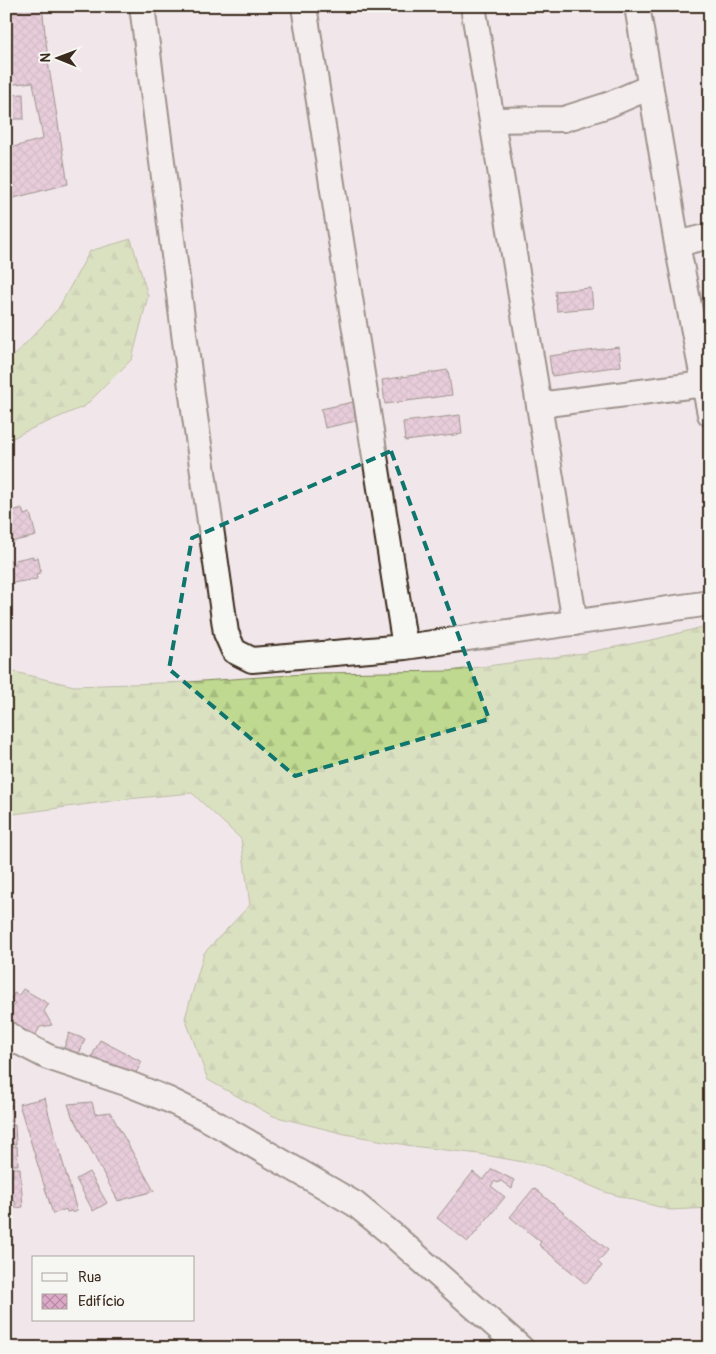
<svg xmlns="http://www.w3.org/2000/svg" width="716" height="1354" font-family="Pangolin,sans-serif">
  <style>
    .forest { fill: url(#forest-firs); stroke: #7d8257 }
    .building { fill: url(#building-cross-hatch); stroke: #3b2a1e }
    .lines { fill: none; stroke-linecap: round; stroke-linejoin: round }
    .street-casing { stroke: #3b2a1e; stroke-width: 28 }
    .street { stroke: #f6f6f2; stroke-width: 24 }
    .marked { fill: none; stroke: #0f766e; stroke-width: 4; stroke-dasharray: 10 6; stroke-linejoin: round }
  </style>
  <defs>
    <pattern id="forest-firs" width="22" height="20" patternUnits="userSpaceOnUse" patternTransform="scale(1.25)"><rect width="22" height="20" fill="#bfd990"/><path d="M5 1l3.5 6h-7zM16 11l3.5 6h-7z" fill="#a5ba7c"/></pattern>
    <pattern id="building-cross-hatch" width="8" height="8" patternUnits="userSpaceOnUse" patternTransform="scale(1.25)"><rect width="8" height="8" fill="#dcaac8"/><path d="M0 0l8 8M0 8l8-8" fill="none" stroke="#b48ba2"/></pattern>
  </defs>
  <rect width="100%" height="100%" fill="#f1e7ea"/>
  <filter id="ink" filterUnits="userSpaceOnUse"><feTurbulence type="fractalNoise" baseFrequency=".02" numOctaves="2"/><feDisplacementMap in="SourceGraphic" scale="10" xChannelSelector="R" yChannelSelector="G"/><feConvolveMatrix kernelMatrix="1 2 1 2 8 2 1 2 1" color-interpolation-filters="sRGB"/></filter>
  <g filter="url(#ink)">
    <path class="forest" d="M 131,239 L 148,296 L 132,359 L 85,406 L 24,432 L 6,442 L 6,361 L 11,359 L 58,309 L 90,251 Z
      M 710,625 L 710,1208 L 670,1210 L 605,1192 L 545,1166 L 479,1154 L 412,1146 L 345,1134 L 273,1116 L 208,1080 L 185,1018 L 204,953 L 250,905 L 241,839 L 192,793 L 127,799 L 6,815 L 6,670 L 74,686 L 188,682 L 319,673 L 450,671 L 584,653 L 656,639 Z"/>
    <path class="building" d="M 6,6 L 42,6 L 49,68 L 68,184 L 6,200 L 6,149 L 43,139 L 33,82 L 7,85 L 7,95 L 23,94 L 24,119 L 6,119 Z
      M 591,288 L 593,308 L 557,311 L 555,291 Z
      M 619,347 L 621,366 L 552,376 L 549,356 Z
      M 448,370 L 452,395 L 385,404 L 382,380 Z
      M 353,402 L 356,421 L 325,428 L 321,409 Z
      M 460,415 L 462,434 L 405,441 L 403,422 Z
      M 22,508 L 24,515 L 30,513 L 36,536 L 6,543 L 6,513 Z
      M 33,556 L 33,559 L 38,557 L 41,573 L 36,574 L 37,579 L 6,584 L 6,561 L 11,560 L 12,565 L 15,565 L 15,560 Z
      M 23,989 L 49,1004 L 44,1011 L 52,1025 L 40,1027 L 35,1036 L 6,1020 L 15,1003 L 10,1000 L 14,993 L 19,995 Z
      M 69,1033 L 85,1039 L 77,1059 L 62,1054 Z
      M 100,1040 L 142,1062 L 134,1076 L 108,1062 L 104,1068 L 90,1060 Z
      M 45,1098 L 49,1115 L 77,1211 L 73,1213 L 72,1211 L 67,1212 L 66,1209 L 53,1214 L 19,1104 Z
      M 92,1102 L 95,1114 L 110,1112 L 154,1191 L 118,1201 L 74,1118 L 73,1119 L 68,1104 Z
      M 6,1105 L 12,1105 L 13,1121 L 6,1122 Z
      M 15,1125 L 16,1144 L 6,1145 L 6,1126 Z
      M 17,1146 L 18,1165 L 6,1165 L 6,1147 Z
      M 13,1168 L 20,1168 L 23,1207 L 16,1208 L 15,1201 L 8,1201 L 9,1211 L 6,1212 L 6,1176 L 13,1176 Z
      M 492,1169 L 514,1180 L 512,1189 L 501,1181 L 497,1183 L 495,1181 L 491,1186 L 505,1197 L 468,1242 L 437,1218 L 473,1172 L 483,1180 Z
      M 89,1172 L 107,1203 L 93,1211 L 76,1179 Z
      M 534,1188 L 608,1250 L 598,1262 L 602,1266 L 586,1284 L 539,1245 L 541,1242 L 510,1217 Z"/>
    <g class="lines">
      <g class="street-casing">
        <path id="street" d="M 142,6 L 193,403 L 226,633 L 234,651 L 252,660 L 405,647 L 710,603
          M 304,6 L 405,647
          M 473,6 L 575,623
          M 637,6 L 677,244 L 710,414
          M 492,120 L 564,119 L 608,105 L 650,87
          M 677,244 L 710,236
          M 539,405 L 704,384
          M 6,1033 L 17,1041 L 48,1057 L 129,1084 L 169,1100 L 208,1119 L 355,1204 L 393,1235 L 521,1348"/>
      </g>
      <use href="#street" class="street"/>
    </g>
  </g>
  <path d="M0 0H716V1354H0ZM 391,451 L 489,719 L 295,776 L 169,669 L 192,538 Z" fill="#f1e7ea" fill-opacity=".55" fill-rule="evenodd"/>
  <path class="marked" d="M 391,451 L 489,719 L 295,776 L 169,669 L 192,538 Z"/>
  <rect width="716" height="1354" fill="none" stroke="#f6f6f2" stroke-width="25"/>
  <rect x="12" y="12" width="691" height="1329" fill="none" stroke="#3b2a1e" stroke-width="2" filter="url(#ink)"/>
  <rect x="32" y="1256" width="162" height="65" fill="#f6f6f2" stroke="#aba49d"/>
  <rect x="42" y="1273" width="25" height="8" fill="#f6f6f2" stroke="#aba49d"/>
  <text x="78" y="1282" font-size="15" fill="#3b2a1e">Rua</text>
  <rect x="42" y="1294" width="25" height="15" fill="url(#building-cross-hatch)" stroke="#aba49d"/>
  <text x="78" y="1306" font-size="15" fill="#3b2a1e">Edifício</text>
  <g transform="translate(58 58) rotate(271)" stroke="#f6f6f2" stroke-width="4" paint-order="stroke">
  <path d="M0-4L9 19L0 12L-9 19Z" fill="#3b2a1e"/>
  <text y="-8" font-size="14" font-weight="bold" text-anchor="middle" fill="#3b2a1e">N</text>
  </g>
</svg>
